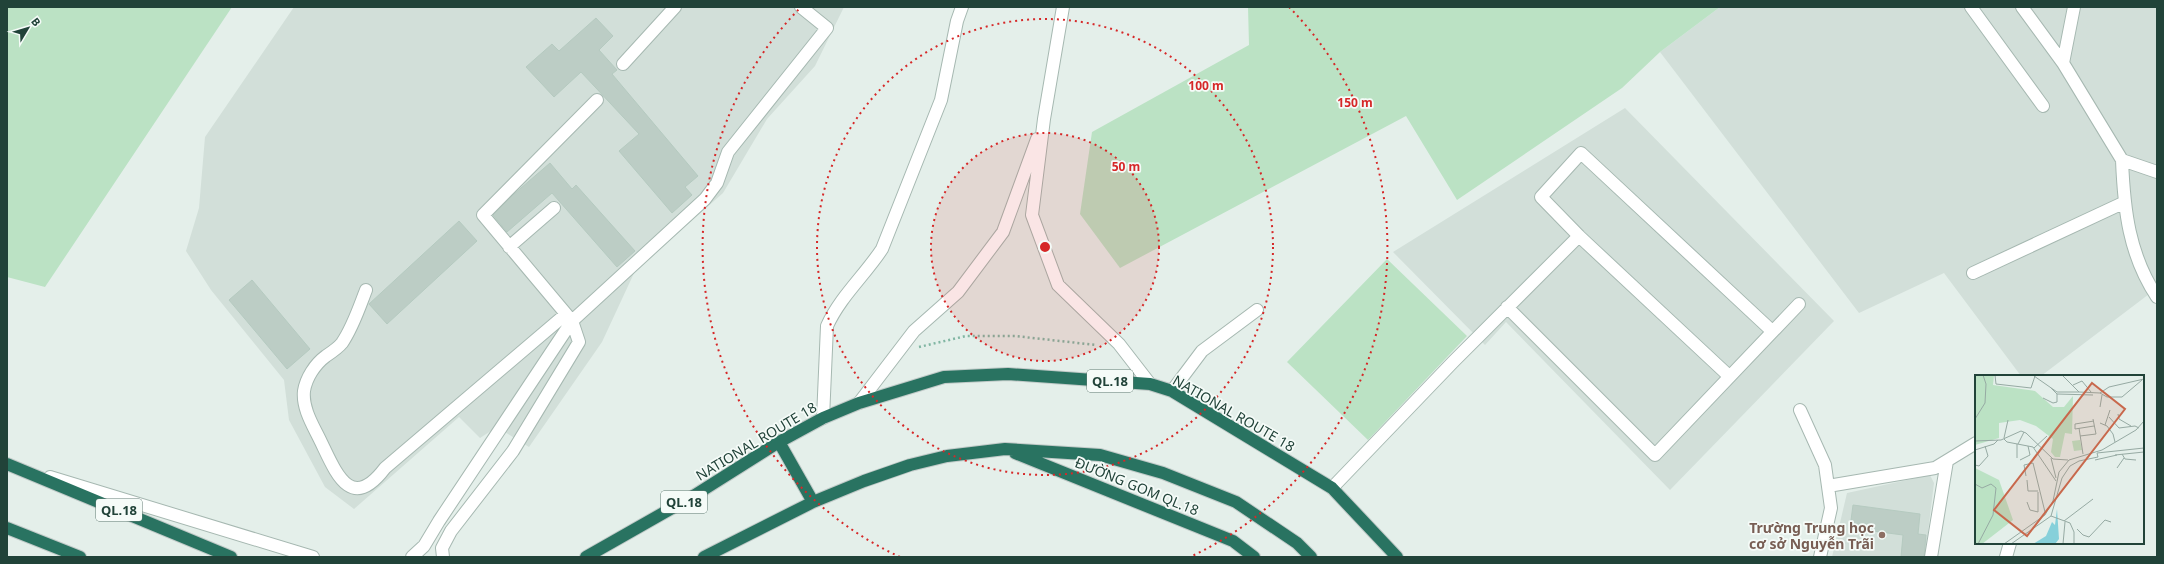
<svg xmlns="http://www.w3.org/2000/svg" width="2164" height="564" font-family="'Noto Sans',sans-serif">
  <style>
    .built { fill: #d2dfd9 }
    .green { fill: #bbe2c4 }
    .building { fill: #bccdc5; stroke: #b5cac0 }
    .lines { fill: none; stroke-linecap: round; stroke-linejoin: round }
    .minor-casing { stroke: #a6b8b1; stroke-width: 14 }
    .highway-casing { stroke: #c1cac8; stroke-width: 14 }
    .path { stroke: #81b6a3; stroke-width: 2.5; stroke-dasharray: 2 3; stroke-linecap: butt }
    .minor { stroke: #fff; stroke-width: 12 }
    .highway { stroke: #297361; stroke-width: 12 }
    .ring { fill: none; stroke: #d62828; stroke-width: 2; stroke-dasharray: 2 4 }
    .education-dot { fill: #8d6e63; stroke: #f5fbf8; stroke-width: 1.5 }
    .labels { text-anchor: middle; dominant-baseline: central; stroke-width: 3.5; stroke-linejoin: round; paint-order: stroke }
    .shield { fill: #f5fbf8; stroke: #617a72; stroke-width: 1 }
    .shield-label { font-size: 13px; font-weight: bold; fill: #214339 }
    .street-label { font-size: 14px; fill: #214339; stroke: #f5fbf8 }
    .education-label { font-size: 14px; font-weight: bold; fill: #785e54; stroke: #f5fbf8; text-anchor: end }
    .inset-road { fill: none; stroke: #96aaa3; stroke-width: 1 }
    .view { fill: #c8684c; fill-opacity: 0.15; stroke: #c8684c; stroke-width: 2 }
    .inset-edge { fill: none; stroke: #214339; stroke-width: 2 }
    .centre { fill: #d62828; stroke: #f5fbf8; stroke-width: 2 }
    .ring-label { font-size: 12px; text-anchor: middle; font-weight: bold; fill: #d62828; stroke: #f5fbf8; stroke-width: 3.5; stroke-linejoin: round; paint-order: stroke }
  </style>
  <rect width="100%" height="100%" fill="#e4efea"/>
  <path class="built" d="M 294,7 L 844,7 L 815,66 L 767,119 L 723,193 L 635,271 L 602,342 L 529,447 L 497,427 L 480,438 L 459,417 L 354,509 L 325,487 L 289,420 L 284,380 L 211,290 L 186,251 L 199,208 L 205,137 Z
    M 1720,7 L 2157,7 L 2157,288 L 2041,376 L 2021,376 L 1944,273 L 1859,313 L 1660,52 Z
    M 1625,108 L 1834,321 L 1670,490 L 1506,322 L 1485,345 L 1393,252 Z
    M 1930,475 L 1934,483 L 1925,557 L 1832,557 L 1847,493 Z"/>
  <path class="green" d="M 7,7 L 232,7 L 45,287 L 7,277 Z
    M 1248,7 L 1720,7 L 1660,52 L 1622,88 L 1457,200 L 1406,116 L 1120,268 L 1080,214 L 1092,132 L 1249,45 Z
    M 1387,259 L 1467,336 L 1368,440 L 1287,362 Z"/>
  <path class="building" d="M 596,18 L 613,36 L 599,50 L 617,70 L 612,74 L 698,176 L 685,187 L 692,195 L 672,213 L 619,151 L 639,134 L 581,72 L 554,97 L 526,67 L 552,44 L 559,51 Z
    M 550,163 L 572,189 L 576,185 L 635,251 L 617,267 L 552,193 L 507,232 L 493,215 L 514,194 Z
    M 459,221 L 477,241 L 387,324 L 369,304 Z
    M 252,280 L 310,349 L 287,369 L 229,300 Z
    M 1853,505 L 1920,514 L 1918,534 L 1926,535 L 1924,557 L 1901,557 L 1903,535 L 1850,528 Z"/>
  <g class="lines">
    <g class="minor-casing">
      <path id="minor" d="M 1063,7 L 1044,119 L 1032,215 L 1058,285 L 1119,344 L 1150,384
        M 1971,7 L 2043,106
        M 2022,7 L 2063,63 L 2122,160 L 2157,172
        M 2063,63 L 2074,7
        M 623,64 L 675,7
        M 2122,160 C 2124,210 2129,255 2157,297
        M 509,247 L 554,208
        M 1973,273 L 2123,203
        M 366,290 C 359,308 353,327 342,343 C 338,348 332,352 326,356 C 315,364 306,378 304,391 C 302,409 314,427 321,442 C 336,473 351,513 385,468 L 566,314
        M 1507,307 L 1655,455 L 1799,304
        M 1729,376 L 1579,236 L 1541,197 L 1581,153 L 1772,331
        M 1172,391 L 1202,351 L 1257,310
        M 859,403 L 914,331 L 958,292 L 1003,232 L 1037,139
        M 1800,410 L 1825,465 L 1831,508 L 1820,557
        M 823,418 L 827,326 C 840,297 865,275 882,249 L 941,100 L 957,21 L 962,7
        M 50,477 L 313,557
        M 1828,486 L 1935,468 L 1976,443
        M 1332,488 L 1453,362 L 1579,236
        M 412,557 L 424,546 L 439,521 L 572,321 L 705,199 L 717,183 L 728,152 L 827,28 L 801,7
        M 443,557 L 442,548 L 451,531 L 513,451 L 579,342 L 572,321 L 483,215 L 597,100
        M 1931,557 L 1947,461
        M 2006,557 L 2010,543"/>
    </g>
    <g class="highway-casing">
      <path id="highway" d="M 779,442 L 813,502
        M 1015,453 L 1233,541 L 1254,557
        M 7,464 L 231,557
        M 7,528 L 80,557
        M 586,557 L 695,495 L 779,442 L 823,418 L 859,403 L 944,377 L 1008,374 L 1150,384 L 1172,391 L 1332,488 L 1397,557
        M 704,557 L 813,502 L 864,481 L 910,465 L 947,456 L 1005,449 L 1100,455 L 1163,473 L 1236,502 L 1297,543 L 1311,557"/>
    </g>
    <path class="path" d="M 919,347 L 966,336 L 1015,336 L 1096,345"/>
    <use href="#minor" class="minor"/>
    <use href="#highway" class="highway"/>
  </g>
  <circle cx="1045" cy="247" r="114" fill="#d62828" fill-opacity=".12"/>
  <g class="ring">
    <circle cx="1045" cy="247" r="114"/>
    <circle cx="1045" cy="247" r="228"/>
    <path d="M900 557A342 342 0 0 1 801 7M1289 7A342 342 0 0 1 1190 557"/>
  </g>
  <circle class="education-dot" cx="1882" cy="535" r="4"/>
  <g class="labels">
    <g class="shield">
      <rect x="1087" y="370" width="46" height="22" rx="3"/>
      <rect x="661" y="491" width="46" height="22" rx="3"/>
      <rect x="96" y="499" width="46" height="22" rx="3"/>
    </g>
    <g class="shield-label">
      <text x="1110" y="381">QL.18</text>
      <text x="684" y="502">QL.18</text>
      <text x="119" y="510">QL.18</text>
    </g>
    <g class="street-label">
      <text transform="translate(1234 413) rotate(30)">NATIONAL ROUTE 18</text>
      <text transform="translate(756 441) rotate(-31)">NATIONAL ROUTE 18</text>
      <text transform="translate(1137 486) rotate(22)">ĐƯỜNG GOM QL.18</text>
    </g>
    <g class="education-label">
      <text x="1874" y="527">Trường Trung học<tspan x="1874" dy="16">cơ sở Nguyễn Trãi</tspan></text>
    </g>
  </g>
  <g transform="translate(1975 375)">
    <rect width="169" height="169" fill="#e4efea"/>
    <path d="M 0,0 L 19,0 L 18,10 L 60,16 L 78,32 L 89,32 L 98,21 L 97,59 L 90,58 L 85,82 L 80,82 L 76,77 L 78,64 L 61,51 L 45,45 L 24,48 L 24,63 L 0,70 ZM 105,65 L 107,75 L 99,76 L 97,66 ZM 0,93 L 24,105 L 38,145 L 7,169 L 0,169 Z" fill="#bbe2c4"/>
    <path d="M 82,134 L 84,164 L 80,169 L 58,169 L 71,161 L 77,147 L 80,150 Z" fill="#86d0da"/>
    <path class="inset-road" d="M 20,0 L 21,9 L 56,13 L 60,1M 87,0 L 104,17 L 125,18 L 134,12 L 169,4M 59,1 L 82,17 L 104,17M 98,10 L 107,6 L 116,17M 75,12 L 82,19 L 118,20M 125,18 L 132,22 L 147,22 L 167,5M 68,23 L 78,28 L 82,27 L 82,19M 125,32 L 127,20M 143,39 L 144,44 L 156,51M 134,42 L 144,53 L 160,51 L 164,53M 0,44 L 10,28 L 11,9 L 8,0M 119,46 L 100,49 L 100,54 L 119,51M 125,48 L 132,51 L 138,59 L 140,67M 130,50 L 135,35M 104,53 L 108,79M 105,61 L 121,59 L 118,44M 29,63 L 33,45M 29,64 L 32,67 L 58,72 L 81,106M 0,66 L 26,65 L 46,56 L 51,58 L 78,84 L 93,85M 42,69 L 42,83M 43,69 L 49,57M 59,73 L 72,61M 0,75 L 19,69 L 23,65M 122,78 L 169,73M 147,79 L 150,84 L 161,85M 140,80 L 169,77M 76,83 L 81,103M 45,85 L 55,80 L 53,71M 120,85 L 142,80M 0,90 L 4,91 L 13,81 L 10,71M 142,93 L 149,83M 51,101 L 49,90 L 58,88 L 70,137M 52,105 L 53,116 L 63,116M 0,109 L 7,113 L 16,109 L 21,113 L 18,140 L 3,169M 52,127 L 55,135 L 63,137 L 63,117M 76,141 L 95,148 L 99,157 L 99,169M 89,146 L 118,124M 102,154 L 108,160 L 114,162 L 130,145 L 136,147M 29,169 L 70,140 L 78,126 L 84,97 L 94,85 L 127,75 L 161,55 L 169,46M 36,169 L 76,141 L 87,103 L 95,91 L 104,86 L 123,82 L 122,78M 88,169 L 90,147"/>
    <path class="view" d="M 117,8 L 150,34 L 52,161 L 19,135 Z"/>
    <rect width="169" height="169" class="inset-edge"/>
  </g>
  <circle cx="1045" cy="247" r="6" class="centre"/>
  <g class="ring-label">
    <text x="1206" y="90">100 m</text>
    <text x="1355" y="107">150 m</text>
    <text x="1126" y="171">50 m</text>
  </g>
  <rect width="2164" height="564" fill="none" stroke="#214339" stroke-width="16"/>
  <g transform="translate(28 28) rotate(52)" stroke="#f5fbf8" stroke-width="3" paint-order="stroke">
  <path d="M0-3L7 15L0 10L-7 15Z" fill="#214339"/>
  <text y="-6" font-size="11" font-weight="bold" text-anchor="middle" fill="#214339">B</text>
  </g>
</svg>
